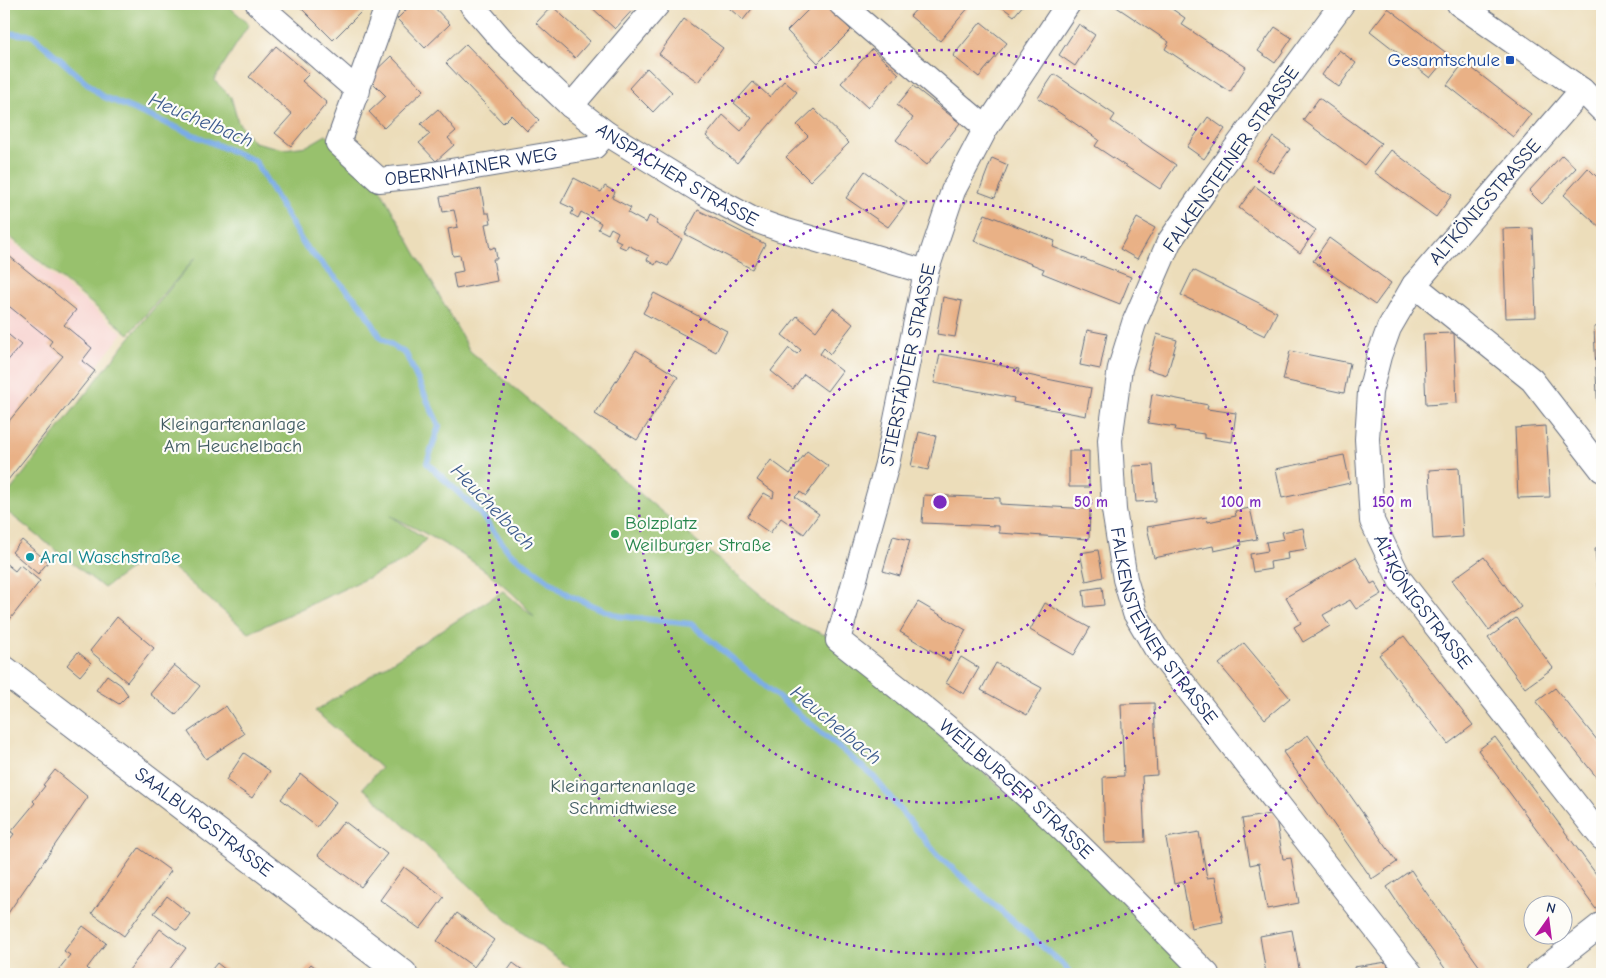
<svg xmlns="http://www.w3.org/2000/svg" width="1606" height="978" font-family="'Comic Neue',sans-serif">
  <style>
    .built { fill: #f7d0cd }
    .green { fill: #98c16d; stroke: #5a7866 }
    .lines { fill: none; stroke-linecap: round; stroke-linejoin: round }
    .stream { stroke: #7aace6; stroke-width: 6 }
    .building { fill: #e9b186 }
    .minor-casing { stroke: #646c7e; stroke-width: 26 }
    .tertiary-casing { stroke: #646c7e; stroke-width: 30 }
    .minor { stroke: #fff; stroke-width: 24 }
    .tertiary { stroke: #fff; stroke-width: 28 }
    .ring { fill: none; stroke: #7b2cbf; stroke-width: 2.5; stroke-dasharray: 2.5 5 }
    .transit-dot { fill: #1a4fb4; stroke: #fdfcf7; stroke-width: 2 }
    .leisure-dot { fill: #2e9e5b; stroke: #fdfcf7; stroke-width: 2 }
    .culture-dot { fill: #0f9aa8; stroke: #fdfcf7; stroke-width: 2 }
    .labels { text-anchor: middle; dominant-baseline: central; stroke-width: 4.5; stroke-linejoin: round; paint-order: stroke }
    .transit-label { font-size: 19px; fill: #164399; stroke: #fdfcf7; text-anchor: end }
    .street-label { font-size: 19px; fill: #1b2f5e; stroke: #fdfcf7 }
    .park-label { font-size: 19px; fill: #405b62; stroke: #fdfcf7 }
    .leisure-label { font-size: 19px; fill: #27864d; stroke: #fdfcf7; text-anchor: start }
    .culture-label { font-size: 19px; fill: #0d838f; stroke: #fdfcf7; text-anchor: start }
    .water-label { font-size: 20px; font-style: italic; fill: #3c5b8e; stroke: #fdfcf7 }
    .centre { fill: #7b2cbf; stroke: #fdfcf7; stroke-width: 2.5 }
    .ring-label { font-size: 15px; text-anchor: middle; font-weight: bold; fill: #7b2cbf; stroke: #fdfcf7; stroke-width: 4.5; stroke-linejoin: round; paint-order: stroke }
  </style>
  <rect width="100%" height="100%" fill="#fdfcf7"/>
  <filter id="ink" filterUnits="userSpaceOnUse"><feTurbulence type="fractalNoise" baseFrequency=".02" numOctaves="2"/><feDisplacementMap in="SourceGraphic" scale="10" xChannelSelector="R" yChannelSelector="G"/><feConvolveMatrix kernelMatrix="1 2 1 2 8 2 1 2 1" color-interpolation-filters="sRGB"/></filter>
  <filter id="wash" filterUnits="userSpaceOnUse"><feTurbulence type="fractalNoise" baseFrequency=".0096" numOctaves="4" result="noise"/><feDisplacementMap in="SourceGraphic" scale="20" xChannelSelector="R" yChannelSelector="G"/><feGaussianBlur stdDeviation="1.12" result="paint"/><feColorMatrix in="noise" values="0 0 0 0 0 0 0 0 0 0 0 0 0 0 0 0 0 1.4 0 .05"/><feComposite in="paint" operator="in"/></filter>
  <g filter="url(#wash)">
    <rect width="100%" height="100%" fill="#ecddba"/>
    <path class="built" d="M 4,235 L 123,333 L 4,484 Z"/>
    <path class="green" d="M 4,4 L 226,4 L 249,24 L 214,80 L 231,97 L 238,122 L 254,142 L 284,149 L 307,146 L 326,135 L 377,183 L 470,351 L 792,621 L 837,640 L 1207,974 L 578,974 L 517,929 L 363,788 L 381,768 L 315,711 L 503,591 L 534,617 C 499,572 442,541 391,516 L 426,539 L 406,560 L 249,633 L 154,552 L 104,588 L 5,510 L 10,491 L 126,342 L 197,256 L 129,334 L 4,232 Z"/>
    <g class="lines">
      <path class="stream" d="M 4,33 L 32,35 L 102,96 L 255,161 L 304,245 L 361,305 L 381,338 L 406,354 L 439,426 L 427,463 L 479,512 L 509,552 L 568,595 L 618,616 L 691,624 L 872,775 L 938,856 L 1065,966 L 1071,974"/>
    </g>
    <g id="blocks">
      <path class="building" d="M 297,4 L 355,4 L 362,11 L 333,40 Z
        M 406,4 L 431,4 L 450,24 L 425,48 L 397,19 L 409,7 Z
        M 588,4 L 638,4 L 615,29 Z
        M 724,4 L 753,4 L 755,5 L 743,20 Z
        M 814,4 L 825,4 L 851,30 L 818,63 L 787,31 Z
        M 921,4 L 967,4 L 970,6 L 940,41 L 910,16 Z
        M 998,4 L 1024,4 L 1014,16 Z
        M 1112,4 L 1165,4 L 1185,18 L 1181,24 L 1246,67 L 1230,92 L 1165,49 L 1169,42 Z
        M 552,6 L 590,41 L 575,58 L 536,23 Z
        M 1388,8 L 1449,55 L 1430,78 L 1370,31 Z
        M 684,19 L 723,48 L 698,82 L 659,54 Z
        M 981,22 L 1007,43 L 979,77 L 953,56 Z
        M 1079,24 L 1095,35 L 1075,66 L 1059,55 Z
        M 1275,27 L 1292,38 L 1275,63 L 1258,51 Z
        M 466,44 L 539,120 L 527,131 L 511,115 L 503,123 L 446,63 Z
        M 276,46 L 309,74 L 302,81 L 327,103 L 291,146 L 275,133 L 292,114 L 249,77 Z
        M 872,49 L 899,74 L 868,108 L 841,83 Z
        M 1339,50 L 1356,63 L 1339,87 L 1322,75 Z
        M 391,56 L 424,90 L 384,128 L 369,112 L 386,96 L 368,78 Z
        M 1464,62 L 1531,114 L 1513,137 L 1447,85 Z
        M 647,68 L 672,92 L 653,112 L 629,88 Z
        M 1054,74 L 1115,115 L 1111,121 L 1176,165 L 1160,189 L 1095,146 L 1099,140 L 1038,98 Z
        M 784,81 L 797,92 L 737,163 L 706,136 L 723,115 L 741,131 L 752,118 L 734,103 L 753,82 L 770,97 Z
        M 913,86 L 960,123 L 927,165 L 896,140 L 913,118 L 897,105 Z
        M 1319,98 L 1381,143 L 1364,165 L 1303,120 Z
        M 438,109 L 456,131 L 448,138 L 454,145 L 436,161 L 419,143 L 430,134 L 421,124 Z
        M 814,109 L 849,143 L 810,181 L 786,157 L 808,136 L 797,125 Z
        M 1208,117 L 1225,129 L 1204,159 L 1187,147 Z
        M 1273,137 L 1290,149 L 1273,173 L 1256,161 Z
        M 1391,150 L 1452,195 L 1436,217 L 1374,172 Z
        M 1562,155 L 1576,168 L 1542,204 L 1529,191 Z
        M 992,158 L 1008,165 L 995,198 L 979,192 Z
        M 1588,168 L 1602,182 L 1602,229 L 1564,195 Z
        M 865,171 L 907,202 L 888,227 L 846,198 Z
        M 574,178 L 601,192 L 605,186 L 615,192 L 612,198 L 631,208 L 628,213 L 646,223 L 649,216 L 658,221 L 656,224 L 682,239 L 668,266 L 657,261 L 655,265 L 647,260 L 649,256 L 628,245 L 626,249 L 619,246 L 621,242 L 615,239 L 618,232 L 611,228 L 608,234 L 598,229 L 601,223 L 581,212 L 578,218 L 571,214 L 574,209 L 561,203 Z
        M 1255,186 L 1316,230 L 1300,253 L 1239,208 Z
        M 481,189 L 485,213 L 489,213 L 491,223 L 485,224 L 490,249 L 495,247 L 497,259 L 493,259 L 497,281 L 456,289 L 453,273 L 463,271 L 460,255 L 453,256 L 448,229 L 458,227 L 454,210 L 443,212 L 440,197 Z
        M 698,210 L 765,244 L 752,269 L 685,234 Z
        M 985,214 L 1055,241 L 1053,247 L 1131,277 L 1120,304 L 1042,273 L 1044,269 L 974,241 Z
        M 1137,218 L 1155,228 L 1137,259 L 1120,249 Z
        M 1533,228 L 1536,317 L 1506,318 L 1503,229 Z
        M 1329,238 L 1391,283 L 1375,305 L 1313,261 Z
        M 4,252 L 76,310 L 64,325 L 92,348 L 82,361 L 95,371 L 4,485 L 4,427 L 63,356 L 49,345 L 52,341 L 5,303 Z
        M 1193,270 L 1277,312 L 1265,336 L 1181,295 Z
        M 654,293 L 727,331 L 716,352 L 643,313 Z
        M 943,297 L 962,301 L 955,337 L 937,334 Z
        M 833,308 L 853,324 L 830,354 L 824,348 L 820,354 L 842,371 L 827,391 L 804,374 L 793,389 L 771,371 L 789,348 L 797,354 L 801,350 L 782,335 L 797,316 L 816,331 Z
        M 1602,326 L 1602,417 L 1598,417 L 1594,327 Z
        M 1087,330 L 1107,334 L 1100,369 L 1080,365 Z
        M 4,331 L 21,345 L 4,365 Z
        M 1454,333 L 1457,403 L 1426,405 L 1423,334 Z
        M 1157,334 L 1177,340 L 1167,375 L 1147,369 Z
        M 636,350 L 678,377 L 637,440 L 595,414 Z
        M 1290,351 L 1350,363 L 1344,393 L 1283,380 Z
        M 940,354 L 1019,369 L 1018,373 L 1091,388 L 1086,416 L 1013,402 L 1014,398 L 934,383 Z
        M 1152,394 L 1208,405 L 1207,409 L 1236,413 L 1232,442 L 1204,438 L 1204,434 L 1175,430 L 1176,427 L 1148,423 Z
        M 1546,426 L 1550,497 L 1518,498 L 1515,428 Z
        M 919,432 L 936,436 L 928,470 L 911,466 Z
        M 807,451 L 828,466 L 806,496 L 800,492 L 795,497 L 819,514 L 804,534 L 781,518 L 770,533 L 747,517 L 764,493 L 773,498 L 774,492 L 757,480 L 771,460 L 790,474 Z
        M 1069,451 L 1089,451 L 1089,487 L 1069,487 Z
        M 1344,455 L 1350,483 L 1282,498 L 1276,469 Z
        M 1153,465 L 1156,501 L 1136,502 L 1133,466 Z
        M 1459,468 L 1463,537 L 1433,539 L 1429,470 Z
        M 924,495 L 1000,498 L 1000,504 L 1090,509 L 1089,539 L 999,533 L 999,526 L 922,523 Z
        M 1250,508 L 1257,539 L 1241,542 L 1242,545 L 1214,551 L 1213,546 L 1154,558 L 1147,527 L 1207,517 L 1208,522 L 1236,516 L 1235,511 Z
        M 1303,528 L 1307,549 L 1287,552 L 1288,559 L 1270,562 L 1271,569 L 1253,572 L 1250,554 L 1268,551 L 1266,542 L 1284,539 L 1282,532 Z
        M 893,536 L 910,540 L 900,576 L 883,571 Z
        M 22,540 L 48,562 L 38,574 L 12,552 Z
        M 1602,547 L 1602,617 L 1601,617 L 1595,548 Z
        M 1098,550 L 1103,577 L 1086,581 L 1080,553 Z
        M 1356,557 L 1371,584 L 1375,582 L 1382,594 L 1356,609 L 1350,600 L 1323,615 L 1330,626 L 1303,642 L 1294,627 L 1301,623 L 1286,597 Z
        M 1484,557 L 1521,607 L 1489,630 L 1452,580 Z
        M 4,562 L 15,571 L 20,565 L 40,581 L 4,627 Z
        M 1102,587 L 1104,605 L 1085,607 L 1083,590 Z
        M 918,602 L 966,630 L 949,661 L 900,632 Z
        M 1045,603 L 1090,628 L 1074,655 L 1030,630 Z
        M 117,617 L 154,648 L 127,682 L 90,651 Z
        M 1516,618 L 1553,668 L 1525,688 L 1488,638 Z
        M 1404,636 L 1473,725 L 1448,744 L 1379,655 Z
        M 1244,643 L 1290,698 L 1265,719 L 1219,664 Z
        M 78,652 L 91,663 L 80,676 L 67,665 Z
        M 961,657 L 979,668 L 964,694 L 946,683 Z
        M 996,663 L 1042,688 L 1027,715 L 981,690 Z
        M 174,665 L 200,686 L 176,715 L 150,694 Z
        M 107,675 L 121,685 L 128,695 L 119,704 L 96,690 Z
        M 1555,688 L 1602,746 L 1602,784 L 1536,702 Z
        M 1154,703 L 1157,775 L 1142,776 L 1145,842 L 1105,843 L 1103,777 L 1124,776 L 1121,704 Z
        M 226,706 L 244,734 L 206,759 L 188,732 Z
        M 1308,735 L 1397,862 L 1372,879 L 1283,752 Z
        M 1495,737 L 1602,882 L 1601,916 L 1478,750 Z
        M 244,753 L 270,771 L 252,798 L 226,780 Z
        M 55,770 L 88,797 L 4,919 L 4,847 L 14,834 L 11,832 L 35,803 L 33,801 L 45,786 L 43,785 Z
        M 301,774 L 336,802 L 317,827 L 281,799 Z
        M 1275,813 L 1283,859 L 1291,858 L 1299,903 L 1267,909 L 1259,863 L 1250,865 L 1242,819 Z
        M 344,821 L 387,854 L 361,887 L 318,855 Z
        M 1199,832 L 1207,878 L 1215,877 L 1223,922 L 1191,928 L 1183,882 L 1174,884 L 1166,838 Z
        M 139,848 L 171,871 L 124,936 L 92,913 Z
        M 404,867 L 444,897 L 420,929 L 380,900 Z
        M 1411,870 L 1423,888 L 1485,974 L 1449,974 L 1399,905 L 1387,887 Z
        M 167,896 L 190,914 L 177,930 L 154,913 Z
        M 457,913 L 494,940 L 474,967 L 437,941 Z
        M 83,926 L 106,943 L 87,968 L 91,972 L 89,974 L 55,974 L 70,955 L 64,951 Z
        M 160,929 L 186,948 L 166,974 L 126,974 Z
        M 1292,930 L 1300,974 L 1266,974 L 1260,936 Z
        M 1387,962 L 1389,974 L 1355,974 L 1354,967 Z
        M 217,963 L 231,974 L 208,974 Z
        M 513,963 L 528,974 L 505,974 Z
        M 311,964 L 324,974 L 302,974 Z"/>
    </g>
  </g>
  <g filter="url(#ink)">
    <use href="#blocks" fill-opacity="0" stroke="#646c7e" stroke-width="1"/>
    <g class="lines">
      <g class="minor-casing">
        <g id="minor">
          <path d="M 258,4 L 358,91"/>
          <path id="s1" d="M 388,4 L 338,143 L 379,180 L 421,176 L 594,147 L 606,133"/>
          <path id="s2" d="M 471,4 L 502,40 L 571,106 L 606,133 L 705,194 L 752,219 L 780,229 L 926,272"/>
          <path d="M 841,4 L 986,128"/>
          <path id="s3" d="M 1068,4 L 986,128 L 953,191 L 926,272 L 887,464 L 838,640 C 899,688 961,737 1020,790 C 1085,848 1145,912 1207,974"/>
          <path id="s4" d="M 1342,4 L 1215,176 L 1169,242 L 1134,323 L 1120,368 L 1110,440 L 1114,510 L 1125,579 L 1135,613 L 1155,647 L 1411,974"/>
          <path d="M 1459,4 L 1582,90 L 1602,110"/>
          <path id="s5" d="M 1582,90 L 1414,285 L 1389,328 L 1379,356 L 1370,392 L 1367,439 L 1372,521 L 1400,580 L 1602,838"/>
          <path d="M 571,106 L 658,4"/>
          <path d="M 1414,285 L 1532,380 L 1602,470"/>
          <path d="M 1538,974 L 1602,924"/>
        </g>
      </g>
      <g class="tertiary-casing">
        <g id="tertiary">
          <path id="s6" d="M 4,670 L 403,974"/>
        </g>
      </g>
      <use href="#minor" class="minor"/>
      <use href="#tertiary" class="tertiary"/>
    </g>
  </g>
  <g class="ring">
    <circle cx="940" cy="502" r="151"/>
    <circle cx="940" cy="502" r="301"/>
    <circle cx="940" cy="502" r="452"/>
  </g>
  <rect class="transit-dot" x="1505" y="55" width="10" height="10" rx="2.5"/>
  <circle class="leisure-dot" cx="615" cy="534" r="5"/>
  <circle class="culture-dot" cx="30" cy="557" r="5"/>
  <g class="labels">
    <g class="transit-label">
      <text x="1500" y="60">Gesamtschule</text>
    </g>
    <g class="street-label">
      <text transform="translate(1231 159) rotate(-55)">FALKENSTEINER STRASSE</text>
      <text stroke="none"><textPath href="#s1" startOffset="296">OBERNHAINER WEG</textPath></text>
      <text stroke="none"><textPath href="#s2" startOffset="270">ANSPACHER STRASSE</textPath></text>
      <text transform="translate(1485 202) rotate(-49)">ALTKÖNIGSTRASSE</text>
      <text transform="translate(908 365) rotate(-78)">STIERSTÄDTER STRASSE</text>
      <text stroke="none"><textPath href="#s5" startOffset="599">ALTKÖNIGSTRASSE</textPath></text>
      <text stroke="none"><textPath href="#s4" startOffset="701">FALKENSTEINER STRASSE</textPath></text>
      <text stroke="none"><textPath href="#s3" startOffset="916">WEILBURGER STRASSE</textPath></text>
      <text stroke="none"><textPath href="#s6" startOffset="251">SAALBURGSTRASSE</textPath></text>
    </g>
    <g class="park-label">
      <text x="233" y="424">Kleingartenanlage<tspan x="233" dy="22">Am Heuchelbach</tspan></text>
      <text x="623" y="786">Kleingartenanlage<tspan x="623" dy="22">Schmidtwiese</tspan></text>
    </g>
    <g class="leisure-label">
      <text x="625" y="523">Bolzplatz<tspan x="625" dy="22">Weilburger Straße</tspan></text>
    </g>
    <g class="culture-label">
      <text x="40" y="557">Aral Waschstraße</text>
    </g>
    <g class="water-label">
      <text transform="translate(201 120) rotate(23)">Heuchelbach</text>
      <text transform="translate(493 507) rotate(46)">Heuchelbach</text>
      <text transform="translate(836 725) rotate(40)">Heuchelbach</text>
    </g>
  </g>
  <circle cx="940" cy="502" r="8" class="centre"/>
  <g class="ring-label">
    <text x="1091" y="507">50 m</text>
    <text x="1241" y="507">100 m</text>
    <text x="1392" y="507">150 m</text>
  </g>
  <rect width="1606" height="978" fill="none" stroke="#fdfcf7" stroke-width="20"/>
  <g transform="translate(1548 920) rotate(14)"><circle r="24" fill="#fdfcf7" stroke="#a3aaba"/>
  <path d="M0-4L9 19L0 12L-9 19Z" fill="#b5179e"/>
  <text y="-8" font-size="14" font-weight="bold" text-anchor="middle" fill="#1b2f5e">N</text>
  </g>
</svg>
